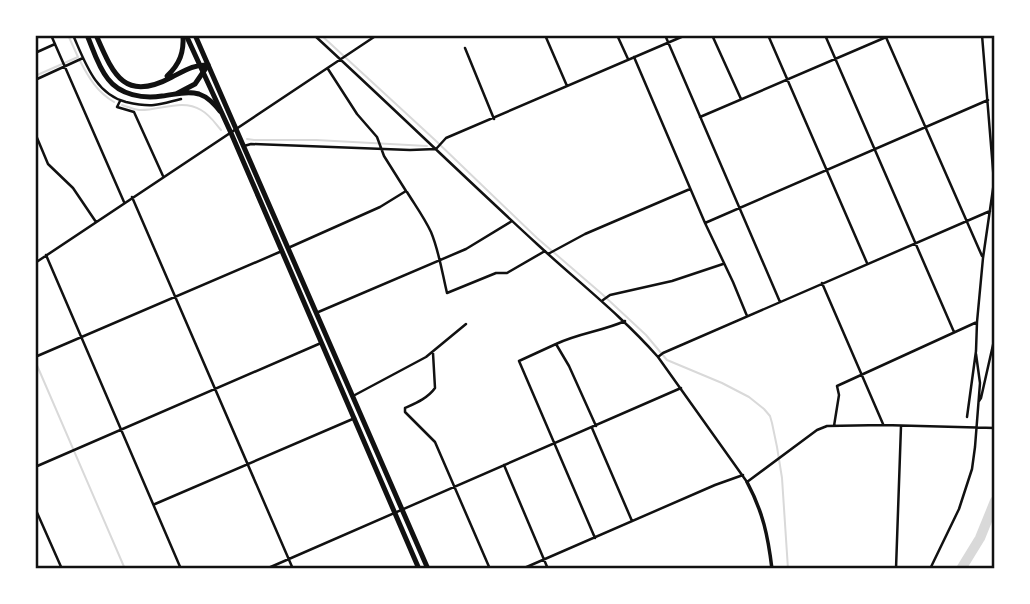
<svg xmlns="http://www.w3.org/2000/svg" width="1030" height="604" font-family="Commissioner,sans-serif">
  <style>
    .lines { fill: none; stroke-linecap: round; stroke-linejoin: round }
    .stream { stroke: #d9d9d9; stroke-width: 2 }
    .river { stroke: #d9d9d9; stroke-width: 10 }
    .minor { stroke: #111; stroke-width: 2.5 }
    .tertiary { stroke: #111; stroke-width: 3.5 }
    .trunk { stroke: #111; stroke-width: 5 }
    .motorway { stroke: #111; stroke-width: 5 }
    .neatline { fill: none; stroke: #111; stroke-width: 2.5 }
  </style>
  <rect width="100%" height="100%" fill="#fff"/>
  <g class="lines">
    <path class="stream" d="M 321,35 L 435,140 L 537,238 L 602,294 L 646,335 L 667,360 L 722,383 L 749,397 L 764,409 L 770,416 L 772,423 L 777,447 L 782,478 L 788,569
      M 80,61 C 89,78 97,92 114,102
      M 35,76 L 78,57 L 68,35
      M 122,105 C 128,107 133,109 139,110 C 159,111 182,98 201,110 C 210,115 215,123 221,130
      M 247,139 L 254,140 L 316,140 L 427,146
      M 36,363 L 125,569"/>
    <path class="river" d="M 961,569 L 980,538 L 995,501"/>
    <path class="minor" d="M 51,35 L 124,202
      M 73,35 C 85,62 95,94 126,102 C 135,104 145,106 154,105 C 163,104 172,101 181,99
      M 314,35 C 389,104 462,175 537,244 C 577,281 621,315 658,357 L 747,482 L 817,430 L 827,426 L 883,425 L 995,428
      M 545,35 L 567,86
      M 617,35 L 628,59
      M 665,35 L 780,302
      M 712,35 L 741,99
      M 768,35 L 867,263
      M 825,35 L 954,332
      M 885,35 L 982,256
      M 465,48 L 494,119
      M 35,53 L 55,44
      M 634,57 L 705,223 L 733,282 L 747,316
      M 35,80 L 83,58
      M 120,101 L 117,107 L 134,112 L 163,176
      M 700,117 L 891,35
      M 35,133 L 48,164 L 73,188 L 96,222
      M 244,146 L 251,144 L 410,150 L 436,149 L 446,138 L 686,35
      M 407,192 C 415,205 424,217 431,232 C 439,251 442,272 447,293 L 496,273 L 507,273 L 545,251
      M 132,197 L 293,569
      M 705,223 L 988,100
      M 288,248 L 380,207 L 406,191 L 384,156 L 377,137 L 357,114 L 328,69
      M 548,254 L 585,234 L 690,189
      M 46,255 L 181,569
      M 35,263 L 377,35
      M 822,283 L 883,424
      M 603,300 L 610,295 L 672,281 L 723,264
      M 316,313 L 466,249 L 512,221
      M 556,344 L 519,361 L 595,538
      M 433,353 L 435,388 C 428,398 416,403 405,408 L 405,412 L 435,442 L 490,569
      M 35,357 L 282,251
      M 658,357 L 663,353 L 990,211
      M 353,396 L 426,357 L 466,324
      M 979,401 L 981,398 L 995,336
      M 967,417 L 976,351 L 977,322 L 983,258 L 994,182 L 982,35
      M 596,426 L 569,366 L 556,344 C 579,333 603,331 625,321
      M 834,426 L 839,395 L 837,386 L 977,322
      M 592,428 L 632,521
      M 504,465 L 548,569
      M 35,467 L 321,343
      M 155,504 L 355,418
      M 35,508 L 62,569
      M 266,569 L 681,388
      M 522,569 L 715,485 L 743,475
      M 896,569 L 901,426
      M 930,569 L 959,509 L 972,469 L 975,447 L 980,383 L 976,354"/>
    <path class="tertiary" d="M 747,482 C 763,512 768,536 772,569"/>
    <path class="trunk" d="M 186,35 L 231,133 L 419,569
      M 195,35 L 428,569"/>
    <path class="motorway" d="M 87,35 C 93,49 98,67 108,79 C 120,95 143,99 162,96 C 174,95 186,90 199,94 C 208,97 214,104 220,111
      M 96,35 C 113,74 124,103 172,77 C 184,71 195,64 208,65 L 195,84 L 176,94
      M 167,76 C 180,64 184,52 183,35"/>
  </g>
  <rect width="1030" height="604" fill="none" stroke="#ffffff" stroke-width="74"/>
  <rect x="37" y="37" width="956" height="530" class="neatline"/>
</svg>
